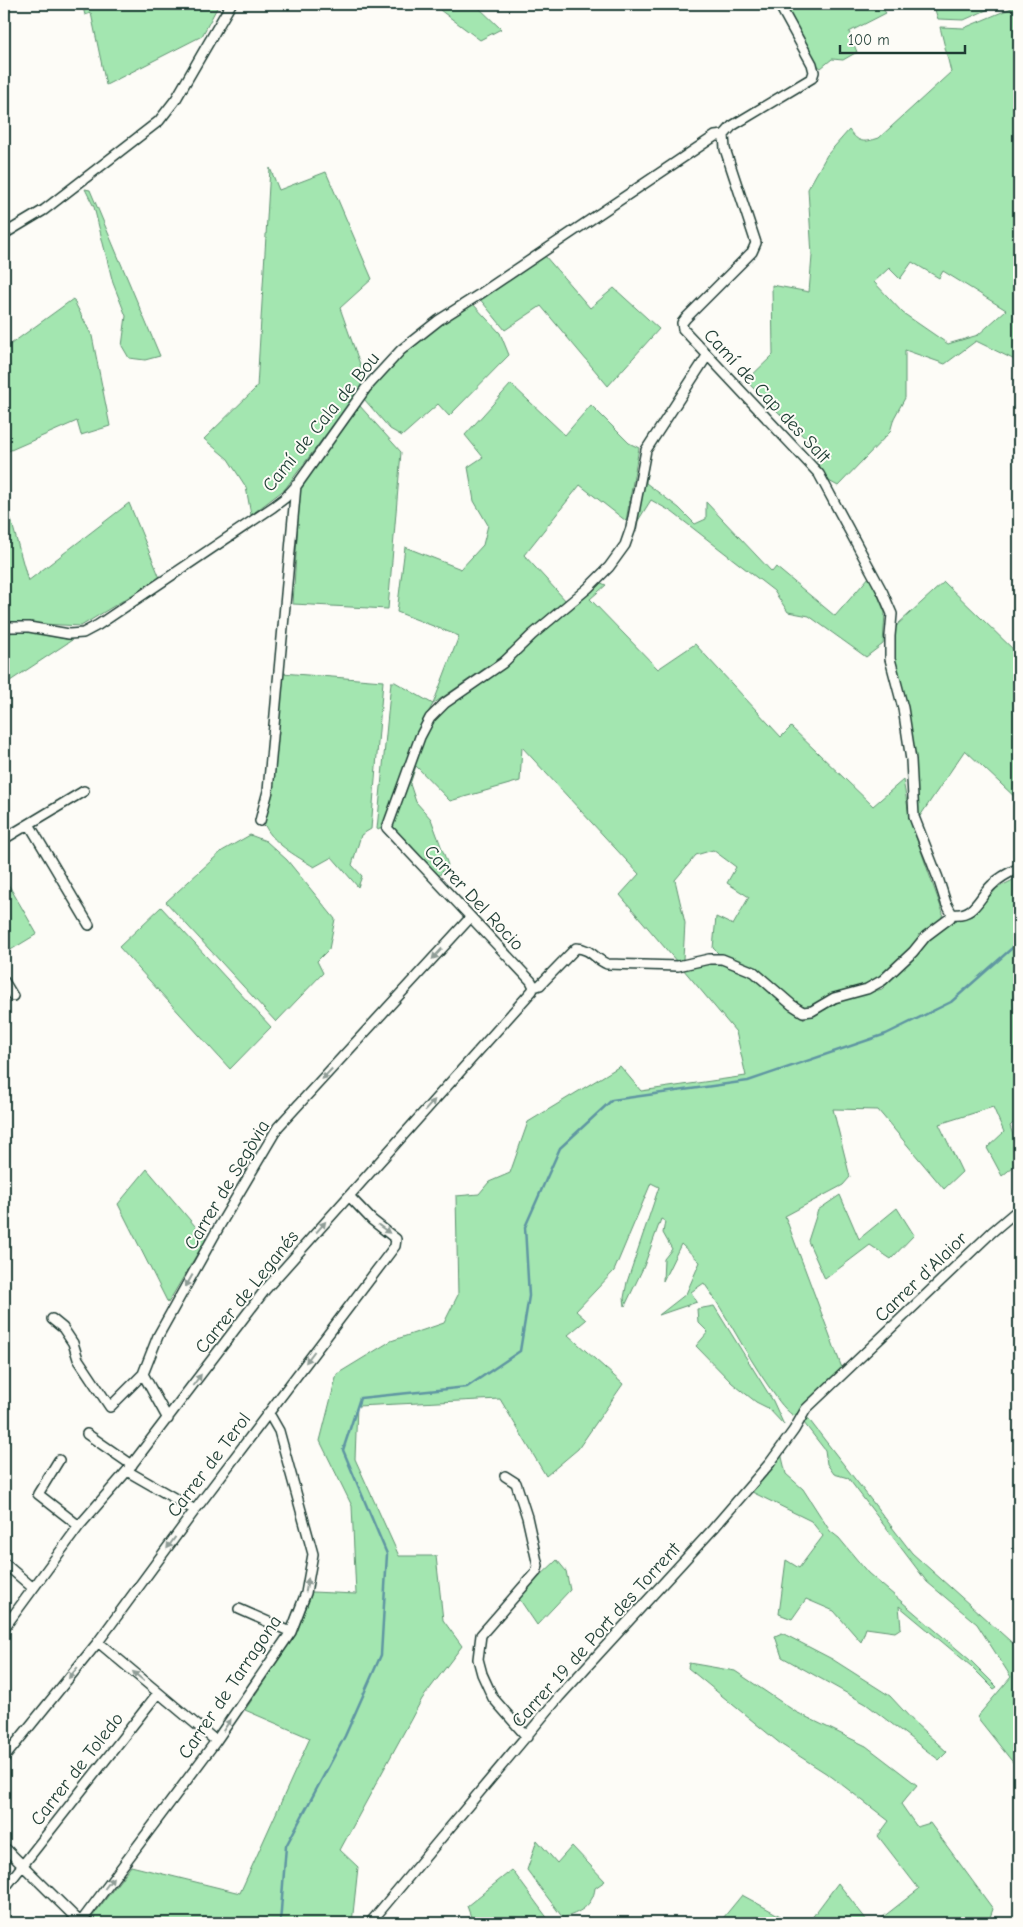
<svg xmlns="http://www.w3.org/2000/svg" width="1023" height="1927" font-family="'Comic Neue',sans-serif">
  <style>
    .green { fill: #a3e6b0; stroke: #619272; fill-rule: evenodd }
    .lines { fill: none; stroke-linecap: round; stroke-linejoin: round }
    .stream { stroke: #5f96a2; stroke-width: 2.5 }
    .minor-casing { stroke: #1f3d34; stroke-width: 12 }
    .minor { stroke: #fdfcf7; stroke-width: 9 }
    .oneway { fill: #8e9c96 }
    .labels { text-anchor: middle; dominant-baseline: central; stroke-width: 4; stroke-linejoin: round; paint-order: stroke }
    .street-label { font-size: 19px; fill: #1f3d34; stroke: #fdfcf7 }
  </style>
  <rect width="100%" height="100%" fill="#fdfcf7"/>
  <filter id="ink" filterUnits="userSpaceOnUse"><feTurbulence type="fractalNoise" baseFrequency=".02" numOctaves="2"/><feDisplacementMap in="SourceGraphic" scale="10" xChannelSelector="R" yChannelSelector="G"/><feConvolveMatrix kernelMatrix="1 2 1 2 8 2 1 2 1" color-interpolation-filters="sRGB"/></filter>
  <g filter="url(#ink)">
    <path class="green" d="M 82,4 L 219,4 L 202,36 L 106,85 L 91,13 L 85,15 Z
      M 436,4 L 475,4 L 501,29 L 480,40 L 440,10 Z
      M 781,4 L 879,4 L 886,13 L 849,32 L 857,52 L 843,60 L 832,59 L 821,68 C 807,60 790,20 781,4 Z
      M 933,4 L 1000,4 L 964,20 L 938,19 Z
      M 1014,7 L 1019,14 L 1019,362 L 976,341 L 945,364 L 905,350 L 905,398 L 894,418 L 890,432 L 838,486 L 827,480 L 806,439 L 746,381 L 773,355 L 772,285 L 809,292 L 812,256 L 808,189 L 827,155 L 849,130 C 859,143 863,143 879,138 L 951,72 L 940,27 L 964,28 ZM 912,262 L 939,278 L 943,271 L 1006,310 L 978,335 L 948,344 L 903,313 L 874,282 L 889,268 L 900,279 Z
      M 270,168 L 279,190 L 326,172 L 372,279 L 340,308 L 366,381 L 285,489 L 251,515 L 246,487 L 228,459 L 204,439 L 257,387 Z
      M 85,189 L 90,190 L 160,356 L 145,360 L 129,358 L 122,346 L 126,316 L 113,283 L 94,207 Z
      M 545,256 L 590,308 L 614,288 L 659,329 L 608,386 L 541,306 L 505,330 L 479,298 Z
      M 73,299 L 92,336 L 110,426 L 81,435 L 77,421 L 4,453 L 4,349 Z
      M 472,303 L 500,333 L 509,355 L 449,416 L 438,404 L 402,436 L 390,429 L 364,399 L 366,392 L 403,353 L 439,324 Z
      M 511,384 L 565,435 L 591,405 L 629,443 L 639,448 L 626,521 L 580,485 L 524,555 L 567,602 L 524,635 L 504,655 L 433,704 L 421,725 L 385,821 L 379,830 L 377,829 L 391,682 L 395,682 L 433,704 L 459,636 L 397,612 L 405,547 L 461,569 L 483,545 L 488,525 L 474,501 L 468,467 L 483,457 L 465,435 Z
      M 359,405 L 401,452 L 388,609 L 293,604 L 300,487 Z
      M 649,455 L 646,483 L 679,508 L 695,524 L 706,519 L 706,502 L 772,572 L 776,567 L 835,616 L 870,576 L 885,613 L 883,644 L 866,657 L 809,616 L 788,612 L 774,591 L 672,512 L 651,500 L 634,527 Z
      M 129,503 L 160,578 L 81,626 L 4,622 L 4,519 L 10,516 L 28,581 Z
      M 599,582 L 606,585 L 590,599 L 658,669 L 695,644 L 781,737 L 791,727 L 873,806 L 903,780 L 910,820 L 943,913 L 941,920 L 927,929 L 913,946 L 873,982 L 834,993 L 815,1006 L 803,1008 L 789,1000 L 764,977 L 720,955 L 713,948 L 716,917 L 733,925 L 749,897 L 727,883 L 736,867 L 713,850 L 696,855 L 675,880 L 685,923 L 683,959 L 677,962 L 620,895 L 639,874 L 522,747 L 520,781 L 450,801 L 416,766 L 410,784 L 416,802 L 431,819 L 448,865 L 437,878 L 391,828 L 420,745 L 432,722 L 447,705 L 534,638 Z
      M 944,582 L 1019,655 L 1019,801 L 965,750 L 918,819 L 894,663 L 892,634 L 898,624 Z
      M 29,632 L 72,640 L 4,685 L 4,633 Z
      M 282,673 L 383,681 L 371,829 L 361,835 L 352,865 L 362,876 L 358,887 L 332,857 L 314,867 C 295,855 271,843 263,821 Z
      M 250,835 L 266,841 L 287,860 L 335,919 L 329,949 L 317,961 L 323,973 L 276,1022 L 166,902 L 222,851 Z
      M 4,877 L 37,934 L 4,954 Z
      M 1019,877 L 1019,1117 L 1010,1126 L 1019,1153 L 1019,1162 L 1002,1176 L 987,1148 L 1004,1132 L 993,1107 L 939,1124 L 962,1172 L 944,1189 L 878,1110 L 833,1109 L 850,1177 L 843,1185 L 785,1216 L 842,1368 L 794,1416 C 782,1408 775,1395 767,1384 C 744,1351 727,1315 704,1283 L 691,1292 L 697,1302 L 659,1315 L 686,1294 L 700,1262 L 681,1244 L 663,1281 L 664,1259 L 672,1249 L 663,1233 L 665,1221 L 661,1219 L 644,1266 L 625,1306 L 624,1298 L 627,1282 L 659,1187 L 651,1183 L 614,1271 L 576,1311 L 586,1320 L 568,1335 L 623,1384 L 578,1449 L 546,1476 L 500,1399 L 357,1406 L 355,1459 L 399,1556 L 436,1556 L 443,1620 L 462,1646 L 422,1699 L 340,1850 L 358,1867 L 352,1923 L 91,1923 L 89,1921 L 131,1866 L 240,1893 L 310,1738 L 245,1710 L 296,1634 L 312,1592 L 356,1594 L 352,1506 L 320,1441 L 337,1374 L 391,1341 L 444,1323 L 458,1295 L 456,1196 L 479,1194 L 489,1182 L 510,1173 L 528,1122 L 620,1066 L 641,1091 L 746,1076 L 736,1032 L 683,969 C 691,967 701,963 709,963 C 747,963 776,996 804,1019 L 843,1000 L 882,989 L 937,933 L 954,921 L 972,916 L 997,888 Z
      M 161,907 L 271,1027 L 230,1069 L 119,947 Z
      M 147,1169 L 206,1239 L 168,1303 L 118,1204 Z
      M 840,1195 L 859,1239 L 897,1208 L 914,1235 L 891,1259 L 870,1245 L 825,1279 L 808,1241 L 818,1210 Z
      M 714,1306 L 773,1401 L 784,1425 L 768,1408 L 756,1402 L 732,1383 L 696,1346 L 708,1332 L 698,1322 L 697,1309 Z
      M 807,1417 L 912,1553 L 1019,1649 L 1019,1770 L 977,1717 L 1011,1677 L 977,1624 L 927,1582 L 848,1478 L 834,1474 L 827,1464 L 825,1450 L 804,1423 Z
      M 781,1453 L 786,1474 L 803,1489 L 830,1531 L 839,1538 L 868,1573 L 970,1660 L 997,1687 L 994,1689 L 971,1666 L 899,1606 L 901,1628 L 895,1632 L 866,1628 L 861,1642 L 834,1611 L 806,1599 L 792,1619 L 779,1614 L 786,1560 L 799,1568 L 823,1536 L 811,1521 L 750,1491 Z
      M 557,1560 L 566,1571 L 570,1590 L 537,1625 L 518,1597 Z
      M 782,1633 L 832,1659 L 890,1696 L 915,1723 L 947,1752 L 939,1760 L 866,1704 L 782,1657 L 775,1636 Z
      M 689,1663 L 735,1671 L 796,1712 L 866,1746 L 917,1785 L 901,1804 L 917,1827 L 930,1823 L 993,1909 L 988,1923 L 880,1923 L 878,1921 L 919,1889 L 878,1836 L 889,1821 L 832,1777 L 782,1745 L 688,1668 Z
      M 537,1840 L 557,1863 L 572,1846 L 605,1881 L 595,1888 C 593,1906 579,1913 563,1918 L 527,1870 Z
      M 512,1870 L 551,1923 L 480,1923 L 471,1917 L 467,1906 Z
      M 838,1883 L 869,1923 L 808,1923 Z
      M 742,1895 L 793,1923 L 719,1923 Z"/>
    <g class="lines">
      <path class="stream" d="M 280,1923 L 286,1846 L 345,1736 L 381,1655 L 387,1554 L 343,1450 L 360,1398 L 467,1387 L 520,1351 L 529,1296 L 525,1227 L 560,1148 L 612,1100 L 748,1081 L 886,1034 L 951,1002 L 1019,942"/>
      <g class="minor-casing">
        <path id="minor" d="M 779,4 L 812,64 L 814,72 L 812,78 L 732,126 L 724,135 L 725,149 L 756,243 L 752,252 L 686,318 L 682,323 L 683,329 L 819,474 L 883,593 L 892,614 L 890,636 L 890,659 L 903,708 L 911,760 L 914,817 L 938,878 L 946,903 L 952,914 C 975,917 978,898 992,885 C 999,878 1010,872 1019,868
          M 4,234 L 44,210 L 159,121 L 176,99 L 231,4
          M 4,627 L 29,627 L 69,634 L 83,633 L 98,625 L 273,507 L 285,498 L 297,485 L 366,388 L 401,350 L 439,320 L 480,294 L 715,136 L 724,135
          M 260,821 L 268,791 L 296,485
          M 29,824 L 89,925
          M 4,839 L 84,791
          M 4,981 L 13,996
          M 534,987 L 540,985 L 576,948 C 590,948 595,959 607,964 L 678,966 L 709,959 L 722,959 L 754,972 L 792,1005 L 803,1012 L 812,1011 L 834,998 L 867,989 L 883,980 L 913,952 L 926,936 L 950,918 L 952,914
          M 52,1319 L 63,1328 L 73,1343 L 78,1359 L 110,1407 L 143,1374 L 158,1336 L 220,1225 L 278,1127 L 470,918
          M 143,1374 L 168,1419
          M 87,1434 L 132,1465
          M 59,1460 L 38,1494 L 79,1526
          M 127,1471 L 195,1510
          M 505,1476 L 516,1483 L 527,1517 L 538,1566 L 536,1572 L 481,1635 L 478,1659 L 482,1674 L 493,1698 L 527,1737
          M 4,1563 L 33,1588
          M 239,1609 L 291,1632
          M 4,1628 L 79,1526 L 127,1471 L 265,1290 L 532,991 L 534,987 L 531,981 L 387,828 L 420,737 L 430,718 L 445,703 L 503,663 L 532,635 L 588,588 L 609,567 L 625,545 L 631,528 L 646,450 L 707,356
          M 98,1642 L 216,1741
          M 4,1758 L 98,1642 L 195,1510 L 395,1246 L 396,1239 L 372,1220 L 349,1196
          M 4,1847 L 81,1923
          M 4,1889 L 158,1693
          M 80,1923 L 216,1741 L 291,1632 L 306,1593 L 313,1554 L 279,1431 L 271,1417 L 267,1415
          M 370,1923 L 559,1697 L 713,1529 L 770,1463 L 794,1430 L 806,1409 L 992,1232 L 1019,1209"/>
      </g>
      <use href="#minor" class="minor"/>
    </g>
    <defs><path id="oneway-solid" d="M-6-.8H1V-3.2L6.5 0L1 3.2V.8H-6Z" transform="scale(1.25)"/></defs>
    <g class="oneway">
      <use href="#oneway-solid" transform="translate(437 954) rotate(133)"/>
      <use href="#oneway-solid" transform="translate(327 1074) rotate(133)"/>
      <use href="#oneway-solid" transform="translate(430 1105) rotate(-48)"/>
      <use href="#oneway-solid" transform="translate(321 1227) rotate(-49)"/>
      <use href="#oneway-solid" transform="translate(384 1229) rotate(36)"/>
      <use href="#oneway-solid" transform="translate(189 1281) rotate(119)"/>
      <use href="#oneway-solid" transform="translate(310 1357) rotate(127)"/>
      <use href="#oneway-solid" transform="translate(197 1380) rotate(-53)"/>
      <use href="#oneway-solid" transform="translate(171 1543) rotate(126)"/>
      <use href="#oneway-solid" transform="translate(307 1585) rotate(-80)"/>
      <use href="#oneway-solid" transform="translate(73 1673) rotate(129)"/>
      <use href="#oneway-solid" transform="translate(138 1676) rotate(-140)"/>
      <use href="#oneway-solid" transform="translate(227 1725) rotate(-56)"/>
      <use href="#oneway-solid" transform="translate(109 1883) rotate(-53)"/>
    </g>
  </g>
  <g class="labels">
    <g class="street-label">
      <text transform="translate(767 396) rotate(47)">Camí de Cap des Salt</text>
      <text transform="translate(321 422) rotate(-51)">Camí de Cala de Bou</text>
      <text transform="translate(474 898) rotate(47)">Carrer Del Rocio</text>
      <text transform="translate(227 1185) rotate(-59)">Carrer de Segòvia</text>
      <text transform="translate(921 1277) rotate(-44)">Carrer d'Alaior</text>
      <text transform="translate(247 1292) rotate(-51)">Carrer de Leganés</text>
      <text transform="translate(209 1465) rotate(-53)">Carrer de Terol</text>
      <text transform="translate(596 1635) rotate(-48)">Carrer 19 de Port des Torrent</text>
      <text transform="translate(230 1687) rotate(-56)">Carrer de Tarragona</text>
      <text transform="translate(77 1769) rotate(-52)">Carrer de Toledo</text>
    </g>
  </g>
  <rect width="1023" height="1927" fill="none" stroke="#fdfcf7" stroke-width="20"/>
  <rect x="10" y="10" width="1003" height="1907" fill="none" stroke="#1f3d34" stroke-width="2" filter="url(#ink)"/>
  <path d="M840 45v8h125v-8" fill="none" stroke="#1f3d34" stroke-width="2.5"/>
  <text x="848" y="45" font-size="15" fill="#1f3d34" stroke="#fdfcf7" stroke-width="4" paint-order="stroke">100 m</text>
</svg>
